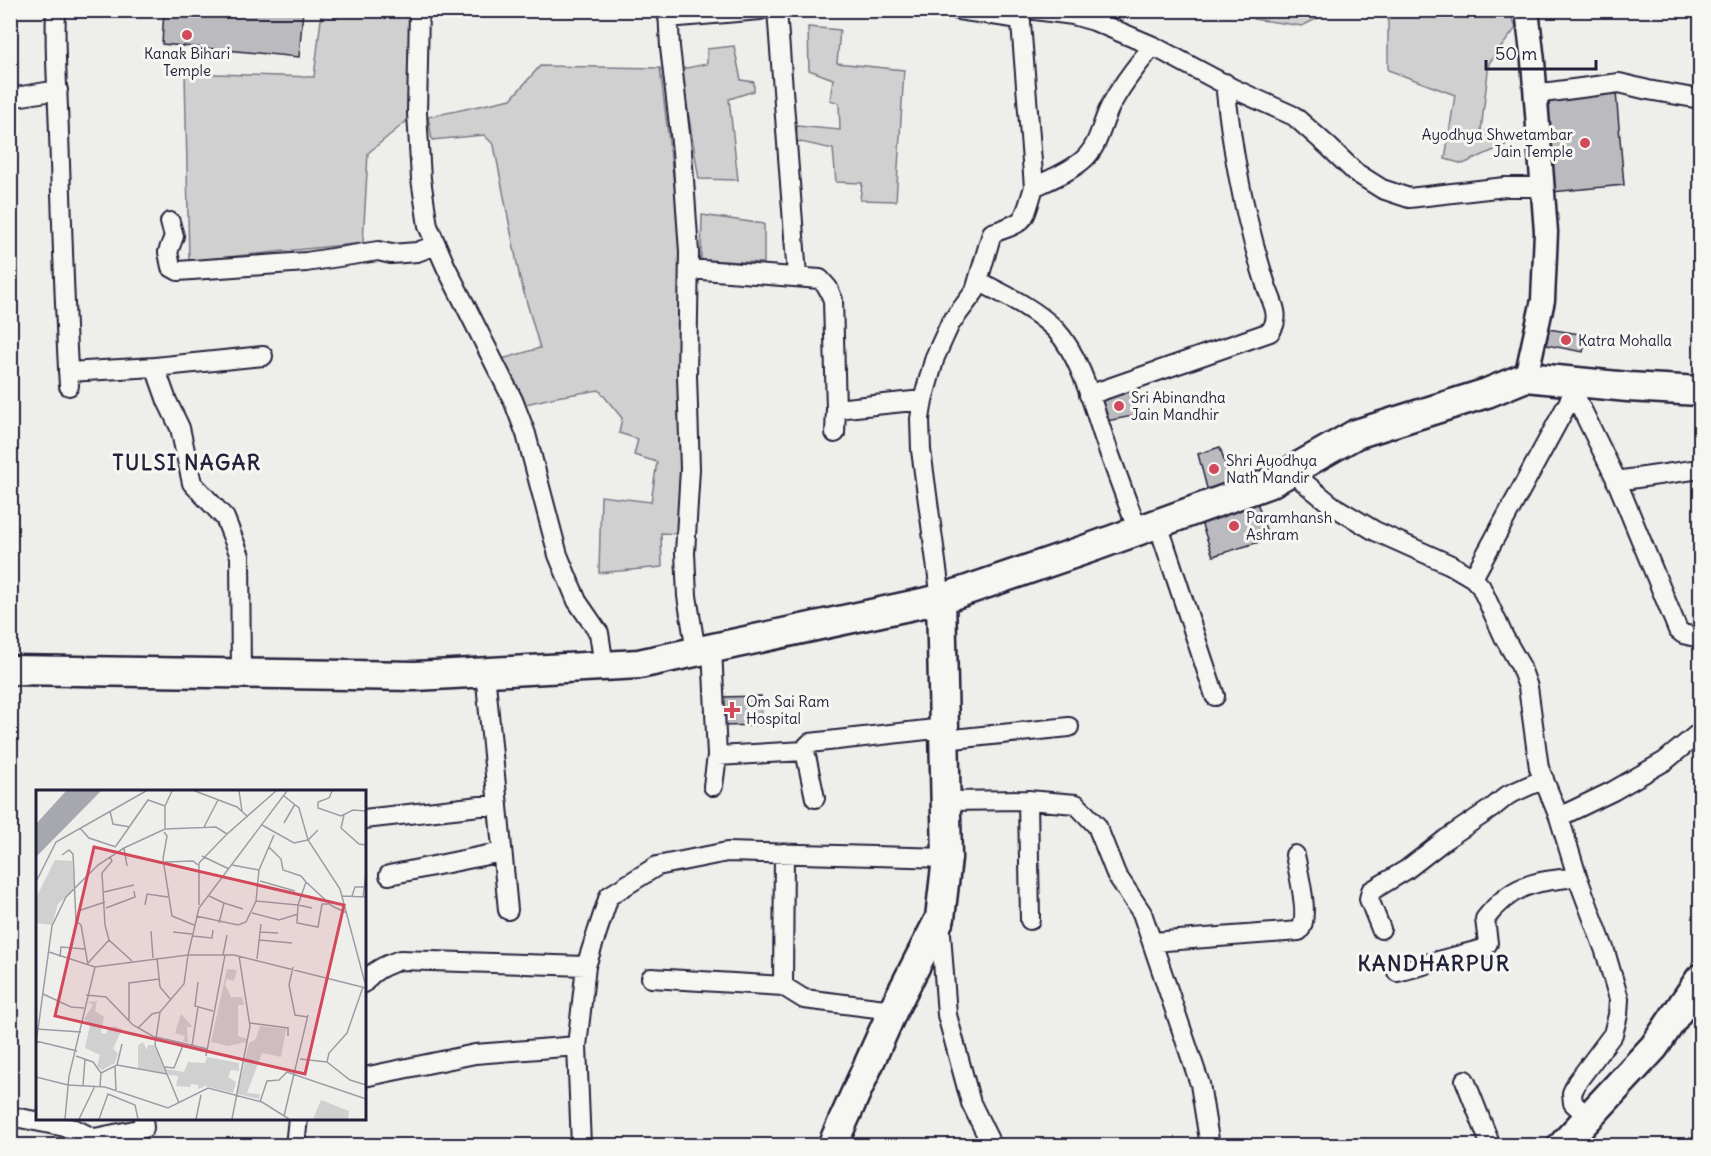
<svg xmlns="http://www.w3.org/2000/svg" width="1711" height="1156" font-family="Delius,sans-serif">
  <style>
    .green { fill: #d0d0d1; stroke: #797986; stroke-width: 1.5 }
    .building { fill: #bbbbbf; stroke: #22223b; stroke-width: 1.5 }
    .lines { fill: none; stroke-linecap: round; stroke-linejoin: round }
    .minor-casing { stroke: #22223b; stroke-width: 22 }
    .tertiary-casing { stroke: #22223b; stroke-width: 27 }
    .primary-casing { stroke: #22223b; stroke-width: 33 }
    .minor { stroke: #f6f6f2; stroke-width: 18 }
    .tertiary { stroke: #f6f6f2; stroke-width: 22 }
    .primary { stroke: #f6f6f2; stroke-width: 28 }
    .poi-dot { fill: #d1495b; stroke: #f6f6f2; stroke-width: 2 }
    .labels { text-anchor: middle; dominant-baseline: central; stroke-width: 6; stroke-linejoin: round; paint-order: stroke }
    .poi-label { font-size: 15px; fill: #22223b; stroke: #f6f6f2; text-anchor: start }
    .district-label { font-size: 21px; font-weight: bold; letter-spacing: 1.5px; fill: #22223b; stroke: #f6f6f2 }
    .inset-road { fill: none; stroke: #9c9ca5; stroke-width: 1.5 }
    .view { fill: #d1495b; fill-opacity: 0.15; stroke: #d1495b; stroke-width: 3 }
    .inset-edge { fill: none; stroke: #22223b; stroke-width: 3 }
  </style>
  <rect width="100%" height="100%" fill="#eeeeeb"/>
  <filter id="ink" filterUnits="userSpaceOnUse"><feTurbulence type="fractalNoise" baseFrequency=".0167" numOctaves="2"/><feDisplacementMap in="SourceGraphic" scale="12" xChannelSelector="R" yChannelSelector="G"/><feConvolveMatrix kernelMatrix="1 2 1 2 8 2 1 2 1" color-interpolation-filters="sRGB"/></filter>
  <g filter="url(#ink)">
    <path class="green" d="M 322,11 L 409,11 L 408,120 L 368,153 L 363,243 L 189,261 L 185,73 L 314,77 Z
      M 1255,11 L 1255,10 L 1332,11 L 1302,26 L 1254,19 Z
      M 1388,11 L 1509,11 L 1516,28 L 1489,63 L 1481,131 L 1521,138 L 1463,164 L 1445,159 L 1455,95 L 1388,70 Z
      M 808,27 L 840,30 L 837,63 L 904,70 L 896,201 L 860,200 L 862,183 L 836,182 L 833,149 L 796,141 L 797,126 L 840,130 L 839,103 L 830,100 L 833,79 L 809,70 Z
      M 734,46 L 741,80 L 754,82 L 754,91 L 729,99 L 738,180 L 699,179 L 681,69 L 707,64 L 707,49 Z
      M 540,66 L 660,68 L 684,266 L 680,373 L 681,534 L 661,533 L 662,567 L 599,573 L 601,496 L 651,502 L 657,462 L 634,455 L 638,439 L 619,433 L 622,418 L 599,390 L 556,397 L 526,404 L 502,359 L 540,348 L 520,279 L 494,145 L 484,135 L 432,140 L 428,117 L 511,99 Z
      M 702,215 L 764,224 L 764,263 L 701,260 Z"/>
    <path class="building" d="M 164,10 L 303,10 L 299,57 L 162,44 Z
      M 1616,92 L 1624,185 L 1552,192 L 1546,100 Z
      M 1548,329 L 1587,335 L 1583,352 L 1546,345 Z
      M 1132,390 L 1138,415 L 1107,421 L 1100,397 Z
      M 1220,447 L 1231,484 L 1208,492 L 1198,454 Z
      M 1255,496 L 1269,539 L 1213,556 L 1198,514 Z
      M 761,696 L 762,725 L 721,726 L 720,697 Z"/>
    <g class="lines">
      <g class="minor-casing">
        <path id="minor" d="M 56,10 C 54,52 58,93 59,134 C 62,218 64,302 69,386
          M 419,10 L 417,113 L 421,179 L 428,226 L 446,267 L 513,400 L 526,434 L 558,555 L 577,601 L 599,633 L 604,666
          M 668,10 L 670,47 L 682,151 L 689,252 L 687,376 L 690,469 L 685,553 L 687,596 L 696,652
          M 777,10 L 797,276
          M 958,10 L 1020,19
          M 1035,10 L 1073,15 L 1094,21 L 1153,46 L 1232,88 L 1294,116 L 1329,147 L 1355,172 L 1382,189 L 1409,198 L 1505,187 L 1542,187
          M 668,18 L 760,10
          M 1535,94 L 1619,83 L 1648,90 L 1700,99
          M 10,98 L 58,90
          M 1034,187 C 1051,179 1069,172 1083,160 C 1099,146 1101,125 1110,107 C 1121,85 1137,65 1153,46
          M 170,222 L 174,236 L 168,252 L 171,267 L 178,271 L 306,262 L 378,251 L 391,254 L 417,252 L 436,245
          M 689,269 L 820,279 L 828,288 L 833,300 L 836,409 L 835,433
          M 978,281 C 1005,295 1034,308 1056,330 C 1080,356 1092,402 1103,435 C 1114,467 1126,499 1138,531
          M 155,367 L 263,356
          M 68,372 L 155,367 L 167,401 L 180,428 L 192,483 L 225,518 L 240,556 L 241,674
          M 1567,379 L 1615,477 L 1678,630 L 1683,634 L 1700,638
          M 1089,395 L 1270,332 C 1282,316 1272,303 1266,285 C 1245,220 1232,152 1225,83
          M 836,409 L 923,400
          M 1291,472 L 1333,506 L 1375,531 L 1451,565 L 1473,578 L 1481,587 L 1504,637 L 1520,665 L 1528,687 L 1539,768 L 1559,817 L 1577,876 L 1605,951 L 1619,999 L 1618,1015 L 1613,1034 L 1577,1082 L 1572,1093 L 1573,1103 L 1588,1117
          M 1616,481 L 1700,469
          M 1158,524 L 1215,696
          M 1473,578 L 1574,392
          M 941,599 L 921,450 L 920,419 L 923,400 L 935,357 L 950,324 L 975,291 L 992,233 C 1028,221 1023,222 1034,187 L 1020,10
          M 712,648 L 717,756 L 713,786
          M 485,672 L 508,910
          M 944,740 L 1069,727
          M 717,756 L 805,751
          M 815,798 L 805,751 L 807,746 L 810,743 L 944,728
          M 1028,800 L 1030,920
          M 945,801 L 1028,800 L 1076,804 L 1097,826 L 1116,874 L 1142,913 L 1200,1084 L 1210,1146
          M 1559,817 L 1613,791 L 1665,761 L 1700,732
          M 364,819 L 498,804
          M 784,853 L 783,986 L 804,999 L 893,1010
          M 389,875 L 502,852
          M 940,920 L 947,1015 L 971,1103 L 992,1146
          M 1381,929 L 1369,899 L 1371,891 L 1406,870 L 1446,839 L 1492,808 L 1508,795 L 1544,779
          M 1152,942 L 1299,931 C 1311,919 1298,871 1295,855
          M 1397,972 L 1483,949 L 1488,943 L 1485,919 C 1513,883 1535,882 1577,877
          M 651,978 L 783,986
          M 364,983 C 373,970 386,965 400,960 L 586,966
          M 577,1046 L 581,1146
          M 364,1077 L 475,1054 L 577,1046 L 586,966 L 609,896 L 657,866 L 727,852 L 947,858
          M 1465,1080 L 1491,1146
          M 10,1116 L 75,1129 L 109,1146
          M 95,1138 L 144,1128 L 143,1118
          M 295,1146 L 298,1118"/>
      </g>
      <g class="tertiary-casing">
        <path id="tertiary" d="M 1526,377 L 1543,300 L 1546,232 L 1533,61 L 1527,10"/>
      </g>
      <g class="primary-casing">
        <path id="primary" d="M 10,670 L 416,676 L 639,664 L 941,599 L 1090,548 L 1270,483 L 1356,434 L 1487,393 L 1526,377 L 1628,387 L 1700,391
          M 832,1146 L 893,1010 L 940,918 L 947,858 L 941,599
          M 1562,1146 L 1654,1047 L 1700,979"/>
      </g>
      <use href="#minor" class="minor"/>
      <use href="#tertiary" class="tertiary"/>
      <use href="#primary" class="primary"/>
    </g>
  </g>
  <g class="poi-dot">
    <circle cx="187" cy="35" r="6"/>
    <circle cx="1585" cy="143" r="6"/>
    <circle cx="1566" cy="340" r="6"/>
    <circle cx="1119" cy="406" r="6"/>
    <circle cx="1214" cy="469" r="6"/>
    <circle cx="1234" cy="526" r="6"/>
    <path d="M729 701h6v6h6v6h-6v6h-6v-6h-6v-6h6z"/>
  </g>
  <g class="labels">
    <g class="poi-label">
      <text x="187" y="53" text-anchor="middle">Kanak Bihari<tspan x="187" dy="17">Temple</tspan></text>
      <text x="1573" y="134" text-anchor="end">Ayodhya Shwetambar<tspan x="1573" dy="17">Jain Temple</tspan></text>
      <text x="1578" y="340">Katra Mohalla</text>
      <text x="1131" y="397">Sri Abinandha<tspan x="1131" dy="17">Jain Mandhir</tspan></text>
      <text x="1226" y="460">Shri Ayodhya<tspan x="1226" dy="17">Nath Mandir</tspan></text>
      <text x="1246" y="517">Paramhansh<tspan x="1246" dy="17">Ashram</tspan></text>
      <text x="746" y="701">Om Sai Ram<tspan x="746" dy="17">Hospital</tspan></text>
    </g>
    <g class="district-label">
      <text x="187" y="462">TULSI NAGAR</text>
      <text x="1434" y="963">KANDHARPUR</text>
    </g>
  </g>
  <g transform="translate(36 790)">
    <rect width="330" height="330" fill="#eeeeeb"/>
    <path d="M 19,70 L 36,71 L 38,100 L 22,114 L 16,135 L 0,133 L 0,108 ZM 191,179 L 201,180 L 198,191 L 191,189 L 189,194 L 195,207 L 206,207 L 208,215 L 202,215 L 202,246 L 211,249 L 210,252 L 192,256 L 175,252 ZM 61,211 L 59,221 L 68,227 L 65,243 L 70,244 L 72,238 L 79,236 L 86,239 L 77,259 L 82,263 L 79,273 L 66,280 L 61,276 L 64,265 L 49,258 L 54,235 L 48,229 L 57,215 L 51,212 ZM 145,224 L 157,237 L 151,237 L 152,253 L 147,251 L 149,246 L 139,243 ZM 224,236 L 250,239 L 245,267 L 226,263 L 211,303 L 224,304 L 223,309 L 201,304 L 213,253 L 220,249 ZM 107,252 L 111,260 L 112,255 L 118,255 L 130,283 L 102,279 L 102,255 ZM 171,267 L 203,273 L 203,281 L 195,280 L 192,287 L 200,292 L 197,303 L 169,296 L 162,299 L 162,295 L 155,294 L 154,297 L 140,296 L 142,286 L 133,285 L 130,279 L 148,282 L 152,272 L 169,273 ZM 285,310 L 313,321 L 312,329 L 277,329 Z" fill="#d0d0d1"/>
    <path d="M 30,1 L 65,1 L 0,67 L 0,34 Z" fill="#a7a7af"/>
    <path class="inset-road" d="M 159,1 L 201,17 L 212,27M 203,1 L 206,21M 296,1 L 293,8 L 282,12 L 282,18 L 305,26 L 317,20 L 330,21M 248,6 L 263,18 L 272,50 L 304,99 L 329,193M 74,21 L 77,34 L 94,37M 308,25 L 305,38 L 323,54 L 330,55M 248,33 L 259,14M 226,35 L 258,53 L 272,50 L 282,40M 168,37 L 182,10M 44,38 L 53,48 L 80,57M 129,39 L 129,16 L 136,1M 128,42 L 131,46 L 127,69 L 136,126 L 158,135M 80,56 L 112,10 L 129,16M 233,57 L 245,69 L 247,80 L 265,86 L 270,92M 88,58 L 91,76M 26,65 L 33,60 L 37,64 L 40,131 L 45,135 L 52,175M 166,66 L 193,79M 74,67 L 76,71 L 66,83 L 69,135 L 73,150 L 96,171M 129,72 L 157,71 L 162,75M 196,75 L 223,80M 224,91 L 259,101M 0,92 L 20,52 L 110,1M 68,102 L 98,95M 173,106 L 188,113 L 183,133M 306,106 L 330,107M 316,106 L 319,97 L 328,97M 327,107 L 330,84M 220,111 L 223,80 L 238,45M 188,113 L 207,119M 109,115 L 111,104 L 132,107M 163,115 L 163,73 L 191,44M 70,118 L 99,107 L 98,101M 276,118 L 262,115 L 261,133 L 282,137 L 286,114 L 294,114M 42,121 L 69,112M 216,123 L 243,130 L 262,124M 160,126 L 202,135 L 210,132 L 220,111 L 262,115 L 270,92 L 296,116 L 311,123M 115,141 L 117,168M 137,142 L 156,144M 224,142 L 242,143M 156,146 L 176,148 L 177,140M 223,150 L 256,153M 13,162 L 59,177 L 152,165 L 198,165 L 330,198M 152,165 L 163,118 L 251,1M 187,165 L 191,145M 24,167 L 25,157 L 49,159M 121,168 L 124,197 L 135,210M 221,169 L 225,134M 52,173 L 73,150M 257,177 L 253,195 L 259,225 L 272,227M 162,192 L 159,216 L 177,221M 327,197 L 311,243 L 293,263 L 291,272 L 314,290 L 330,295M 7,204 L 35,217 L 48,218M 50,205 L 70,207 L 97,235 L 120,248M 93,230 L 93,193 L 123,189M 214,233 L 252,238 L 252,246M 102,238 L 116,224 L 124,222M 0,239 L 45,242M 120,247 L 172,259M 0,251 L 41,261M 0,254 L 16,136 L 30,107 L 62,75 L 88,58 L 129,39 L 180,37 L 191,44 L 240,1M 156,256 L 162,217M 40,266 L 57,272 L 65,283M 170,266 L 189,165M 264,269 L 291,272M 81,275 L 131,284M 79,276 L 80,301M 129,277 L 138,278 L 147,255M 0,287 L 32,295 L 69,297 L 132,318 L 172,298 L 226,312 L 253,329M 47,296 L 49,269M 64,296 L 65,283 L 81,275 L 86,254M 224,312 L 231,291 L 243,290 L 251,282 L 330,309M 143,313 L 119,255 L 124,222 L 148,194 L 152,165M 248,326 L 272,225M 29,329 L 33,286 L 59,177M 43,329 L 59,296M 63,329 L 72,304 L 99,315 L 102,329M 160,329 L 165,305M 196,329 L 214,236 L 203,166"/>
    <path class="view" d="M 58,57 L 308,115 L 269,284 L 19,226 Z"/>
    <rect width="330" height="330" class="inset-edge"/>
  </g>
  <rect width="1711" height="1156" fill="none" stroke="#f6f6f2" stroke-width="36"/>
  <rect x="18" y="18" width="1675" height="1120" fill="none" stroke="#22223b" stroke-width="2" filter="url(#ink)"/>
  <path d="M1486 60v9h110v-9" fill="none" stroke="#22223b" stroke-width="3"/>
  <text x="1495" y="60" font-size="18" fill="#22223b" stroke="#f6f6f2" stroke-width="4.5" paint-order="stroke">50 m</text>
</svg>
